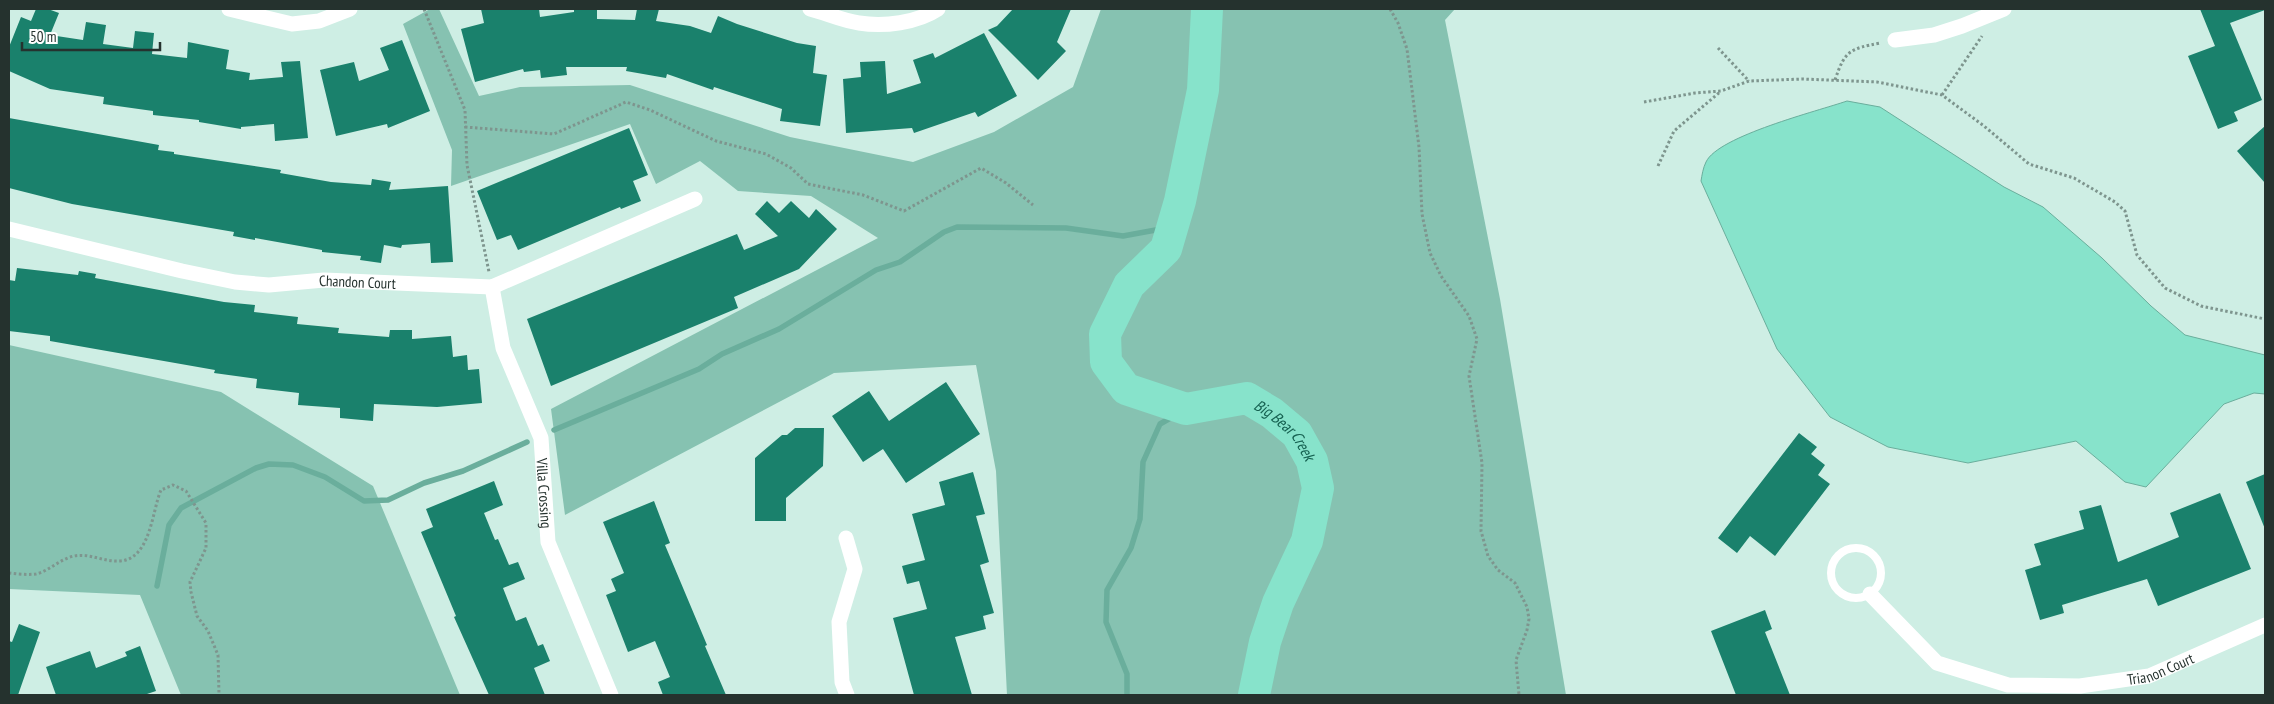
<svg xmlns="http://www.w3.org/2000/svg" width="2274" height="704" font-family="'PT Sans Narrow',sans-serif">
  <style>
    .green { fill: #86c2b1 }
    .water { fill: #87e3cb; stroke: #6aae9c }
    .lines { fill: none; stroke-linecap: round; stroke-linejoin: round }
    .stream { stroke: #6aae9c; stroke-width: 5.5 }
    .river { stroke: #87e3cb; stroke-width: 32 }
    .building { fill: #1a816c }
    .path { stroke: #7e958e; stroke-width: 3; stroke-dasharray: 2.5 2.5; stroke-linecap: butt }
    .lane { stroke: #fff; stroke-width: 8 }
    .street { stroke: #fff; stroke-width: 15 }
    .labels { text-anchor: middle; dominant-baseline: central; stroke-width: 5; stroke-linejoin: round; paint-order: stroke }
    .street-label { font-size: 15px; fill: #25322e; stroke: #fff }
    .water-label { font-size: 16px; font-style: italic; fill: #166151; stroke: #fff }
  </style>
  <rect width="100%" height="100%" fill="#ceeee4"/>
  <path class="green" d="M 430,9 L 439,9 L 479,96 L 520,87 L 630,85 L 790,137 L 913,162 L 994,132 L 1073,87 L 1101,9 L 1455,9 L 1445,20 L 1500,299 L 1566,695 L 1007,695 L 996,471 L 976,365 L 834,373 L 565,515 L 551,409 L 878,238 L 811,196 L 738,191 L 700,161 L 656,184 L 630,124 L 451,186 L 452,150 L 403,24 Z
    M 9,345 L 221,392 L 373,486 L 460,695 L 181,695 L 140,595 L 9,589 Z"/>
  <path class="water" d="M 1847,101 L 1880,107 L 2004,187 L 2043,207 L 2102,258 L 2151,306 L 2185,335 L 2265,355 L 2265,394 L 2254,393 L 2224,404 L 2146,487 L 2125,482 L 2076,441 L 1968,463 L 1888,447 L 1830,417 L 1777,349 L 1701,181 C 1702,175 1703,168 1706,162 C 1718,136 1818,111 1847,101 Z"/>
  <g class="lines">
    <path class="stream" d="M 554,430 L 699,369 L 722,354 L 779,329 L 876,270 L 900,262 L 944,232 L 957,227 L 1066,228 L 1123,236 L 1172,227
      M 157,586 L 169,525 L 181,508 L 256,468 L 269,464 L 293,465 L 325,477 L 364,501 L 388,500 L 424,483 L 463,471 L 527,442
      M 1127,695 L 1127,674 L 1106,622 L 1107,590 L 1131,548 L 1140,519 L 1143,462 L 1160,424 L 1186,409"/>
    <path class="river" id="s1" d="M 1207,9 L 1203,90 L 1180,201 L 1166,249 L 1129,285 L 1105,334 L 1106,362 L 1126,389 L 1186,409 L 1247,398 L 1272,413 L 1297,434 L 1312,461 L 1318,488 L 1307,541 L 1278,603 L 1265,642 L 1254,695"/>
  </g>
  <path class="building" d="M 36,9 L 48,9 L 59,13 L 50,35 L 83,40 L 86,22 L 106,25 L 103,44 L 133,48 L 135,31 L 154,33 L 152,54 L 187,58 L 188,42 L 229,50 L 226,69 L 250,73 L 249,80 L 283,77 L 281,62 L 300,61 L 308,138 L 275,141 L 274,124 L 241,127 L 241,129 L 199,122 L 199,120 L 153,115 L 153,111 L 103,104 L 104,97 L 50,89 L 9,71 L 9,47 L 21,17 L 31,21 Z
    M 481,9 L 539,9 L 540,17 L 574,12 L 574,9 L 597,9 L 597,19 L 635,20 L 637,9 L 659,9 L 656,21 L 690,26 L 711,33 L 718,16 L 737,24 L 797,43 L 816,46 L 813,73 L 827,75 L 820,126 L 780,121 L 782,109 L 714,87 L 713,90 L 667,74 L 666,78 L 626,71 L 627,67 L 566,67 L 567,75 L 541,78 L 540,70 L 524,72 L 523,69 L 475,82 L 461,29 L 484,23 Z
    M 1013,9 L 1071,9 L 1057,42 L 1066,51 L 1038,80 L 988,30 L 997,26 Z
    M 2200,9 L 2265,10 L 2230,23 L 2262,100 L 2234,112 L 2238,121 L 2218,129 L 2188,56 L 2215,46 Z
    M 984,33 L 1017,96 L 978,117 L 975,112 L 914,133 L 912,128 L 846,133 L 843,79 L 861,77 L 860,62 L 885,61 L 887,94 L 921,83 L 913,60 L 933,53 L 935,58 Z
    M 402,40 L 430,111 L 388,128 L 387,124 L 336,136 L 320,70 L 354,62 L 359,81 L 389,70 L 380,48 Z
    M 9,118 L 159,145 L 158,150 L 174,152 L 174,154 L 281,170 L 280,173 L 331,182 L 371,185 L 372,179 L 391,182 L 389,190 L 448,186 L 453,262 L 431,263 L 430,243 L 402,245 L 401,248 L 384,245 L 381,263 L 360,260 L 361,256 L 322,252 L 322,250 L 255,238 L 255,240 L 233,236 L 234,232 L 72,204 L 9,188 Z
    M 2265,126 L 2265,183 L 2237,151 Z
    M 629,128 L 648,175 L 633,181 L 641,201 L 621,209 L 620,207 L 518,250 L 511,235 L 497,240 L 477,191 Z
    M 767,201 L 779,213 L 791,201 L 809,218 L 816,209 L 837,229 L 799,269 L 734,297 L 738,308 L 551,386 L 527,319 L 737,234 L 744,250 L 778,236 L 755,214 Z
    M 17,268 L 78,275 L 79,271 L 96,274 L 95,278 L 224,302 L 255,305 L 254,312 L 298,317 L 297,324 L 339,328 L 338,333 L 389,337 L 390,330 L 412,330 L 412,339 L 451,336 L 453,357 L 467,355 L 468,370 L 479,369 L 482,403 L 437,407 L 374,404 L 373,421 L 340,418 L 340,408 L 298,405 L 299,393 L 256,388 L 257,379 L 214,373 L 215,370 L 50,341 L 50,336 L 9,331 L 9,280 L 15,281 Z
    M 946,382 L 980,434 L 906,483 L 883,449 L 863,462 L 832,416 L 869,391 L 889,421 Z
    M 795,428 L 824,428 L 823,466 L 786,498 L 786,521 L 755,521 L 755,458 L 782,435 L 787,435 Z
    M 1799,433 L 1817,447 L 1811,454 L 1825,465 L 1818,475 L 1830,484 L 1775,556 L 1750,536 L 1737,553 L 1718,538 Z
    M 973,472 L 985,514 L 976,516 L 989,562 L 980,565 L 994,613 L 983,616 L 986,629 L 955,637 L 972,695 L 914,695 L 893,618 L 927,609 L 919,581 L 907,584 L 902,566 L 925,560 L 912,514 L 945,505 L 939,482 Z
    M 2265,474 L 2265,529 L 2246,482 Z
    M 494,481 L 503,505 L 484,513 L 495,540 L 498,539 L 509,565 L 518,562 L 525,579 L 503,588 L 516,621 L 526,617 L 538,646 L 543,644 L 550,661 L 534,668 L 545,695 L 489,695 L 454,617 L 456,616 L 421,532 L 433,527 L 426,509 Z
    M 2220,493 L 2251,569 L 2158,606 L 2147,579 L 2062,605 L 2064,613 L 2040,620 L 2025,570 L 2041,565 L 2034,544 L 2084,529 L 2079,511 L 2101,505 L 2118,562 L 2179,537 L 2170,513 Z
    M 654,501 L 670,543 L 665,545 L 707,645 L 705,646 L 726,695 L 663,695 L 658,682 L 670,677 L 655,641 L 628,652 L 606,595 L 616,591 L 611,579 L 624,573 L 603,522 Z
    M 1765,610 L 1772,629 L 1765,632 L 1790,695 L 1736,695 L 1711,631 Z
    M 19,624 L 40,632 L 18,695 L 9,695 L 9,641 L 12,642 Z
    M 140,646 L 156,691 L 144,695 L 56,695 L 46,667 L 90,651 L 96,668 L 127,656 L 125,652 Z"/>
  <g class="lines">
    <path class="path" d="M 424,9 L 465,110 L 467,165 L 489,272
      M 1390,9 L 1398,23 L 1407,49 L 1419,147 L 1422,214 L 1430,253 L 1441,276 L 1469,316 L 1477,339 L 1469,376 L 1482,463 L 1481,531 L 1488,556 L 1498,570 L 1515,583 L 1527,607 L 1529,619 L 1527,630 L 1516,660 L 1519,695
      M 1718,48 L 1749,81
      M 1835,80 C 1845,50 1850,49 1880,43
      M 1942,95 L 1982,36
      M 1644,102 L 1695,93 L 1721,91 L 1749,81 L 1803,79 L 1877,82 L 1942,95 L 1984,126 L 2029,164 L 2074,178 L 2115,202 L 2125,211 L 2137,255 L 2165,288 L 2201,306 L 2265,319
      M 465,127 L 554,134 L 626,102 L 650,110 L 716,141 L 766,154 L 791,168 L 808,184 L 863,195 L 904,211 L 981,168 L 1006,183 L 1033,205
      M 1658,166 L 1674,131 L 1720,92
      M 9,573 C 17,574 27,575 36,574 C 49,571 60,559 74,556 C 90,553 104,562 119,561 C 151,560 152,510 161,490 L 173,485 L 186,491 L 206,523 L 206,548 L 190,582 L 191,592 L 197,616 L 208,631 L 218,655 L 219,695"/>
    <path class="lane" d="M1831 573a25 25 0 1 1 50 0a25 25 0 1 1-50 0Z"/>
    <g class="street">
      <path d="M 229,9 L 292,24 L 319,21 L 350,9"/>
      <path d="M 810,9 C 826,13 843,21 859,23 C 884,27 917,23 938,9"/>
      <path d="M 1895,40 L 1934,35 L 1962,26 L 2004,9"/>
      <path id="s2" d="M 9,229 L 182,271 L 235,282 L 269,285 L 324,280 L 492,287 L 695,199"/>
      <path id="s3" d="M 492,287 L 503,348 L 541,438 L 548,542 L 611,695"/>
      <path d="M 846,538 L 855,569 L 839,622 L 842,682 L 847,695"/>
      <path id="s4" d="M 1870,594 L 1937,663 L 2008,685 L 2080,686 L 2149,676 L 2265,625"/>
    </g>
  </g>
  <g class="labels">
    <g class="street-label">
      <text stroke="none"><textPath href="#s2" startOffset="355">Chandon Court</textPath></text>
      <text stroke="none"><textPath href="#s3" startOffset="215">Villa Crossing</textPath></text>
      <text stroke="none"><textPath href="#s4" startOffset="325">Trianon Court</textPath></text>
    </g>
    <g class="water-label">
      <text stroke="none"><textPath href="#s1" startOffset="588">Big Bear Creek</textPath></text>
    </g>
  </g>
  <rect width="2274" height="704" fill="none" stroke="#25322e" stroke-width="20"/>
  <path d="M22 42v8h138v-8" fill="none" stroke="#25322e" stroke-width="2.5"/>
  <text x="30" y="42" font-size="15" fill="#25322e" stroke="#ffffff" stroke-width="4" paint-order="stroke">50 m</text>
</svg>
